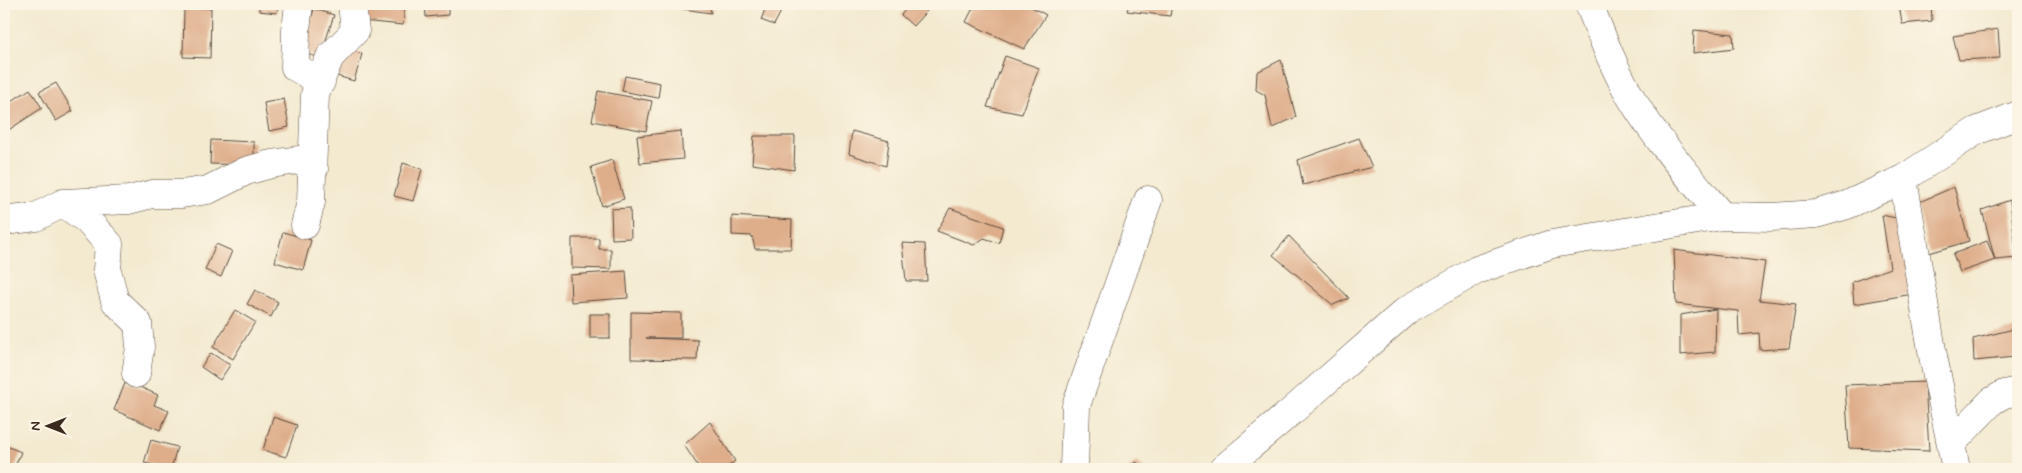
<svg xmlns="http://www.w3.org/2000/svg" width="2022" height="473" font-family="Mynerve,sans-serif">
  <style>
    .building { fill: #dead8a }
    .lines { fill: none; stroke-linecap: round; stroke-linejoin: round }
    .minor-casing { stroke: #574739; stroke-width: 29 }
    .minor { stroke: #fff; stroke-width: 28 }
  </style>
  <rect width="100%" height="100%" fill="#fcf5e5"/>
  <filter id="ink" filterUnits="userSpaceOnUse"><feTurbulence type="fractalNoise" baseFrequency=".02" numOctaves="2"/><feDisplacementMap in="SourceGraphic" scale="10" xChannelSelector="R" yChannelSelector="G"/><feConvolveMatrix kernelMatrix="1 2 1 2 8 2 1 2 1" color-interpolation-filters="sRGB"/></filter>
  <filter id="wash" filterUnits="userSpaceOnUse"><feTurbulence type="fractalNoise" baseFrequency=".0096" numOctaves="4" result="noise"/><feDisplacementMap in="SourceGraphic" scale="20" xChannelSelector="R" yChannelSelector="G"/><feGaussianBlur stdDeviation="1.12" result="paint"/><feColorMatrix in="noise" values="0 0 0 0 0 0 0 0 0 0 0 0 0 0 0 0 0 1.4 0 .05"/><feComposite in="paint" operator="in"/></filter>
  <g filter="url(#wash)">
    <rect width="100%" height="100%" fill="#f3ead0"/>
    <g id="blocks">
      <path class="building" d="M 259,4 L 278,4 L 277,13 L 259,11 Z
        M 363,4 L 405,4 L 403,25 L 361,21 Z
        M 425,4 L 448,4 L 448,15 L 426,17 Z
        M 670,4 L 710,4 L 711,13 L 670,7 Z
        M 767,4 L 785,4 L 774,25 L 761,20 Z
        M 910,4 L 933,4 L 913,26 L 901,15 Z
        M 975,4 L 1026,4 L 1046,15 L 1024,49 L 966,22 Z
        M 1129,4 L 1172,4 L 1170,16 L 1127,11 Z
        M 1899,4 L 1931,4 L 1932,21 L 1902,24 Z
        M 184,8 L 211,8 L 210,58 L 183,57 Z
        M 314,9 L 334,15 L 320,58 L 301,52 Z
        M 1998,29 L 2000,58 L 1959,60 L 1953,36 Z
        M 1694,30 L 1733,34 L 1734,48 L 1693,53 Z
        M 345,49 L 362,54 L 354,81 L 337,76 Z
        M 1005,56 L 1039,68 L 1022,114 L 987,107 Z
        M 1281,60 L 1296,117 L 1272,128 L 1265,95 L 1256,90 L 1257,72 Z
        M 625,76 L 660,83 L 658,98 L 622,91 Z
        M 56,83 L 73,111 L 56,121 L 39,92 Z
        M 30,89 L 42,108 L 4,133 L 4,106 Z
        M 598,91 L 652,101 L 646,131 L 592,121 Z
        M 284,99 L 289,127 L 269,131 L 264,103 Z
        M 681,131 L 683,159 L 640,163 L 637,136 Z
        M 852,131 L 889,141 L 886,166 L 849,154 Z
        M 754,136 L 795,136 L 794,170 L 752,164 Z
        M 1359,138 L 1372,167 L 1303,185 L 1298,160 Z
        M 211,140 L 254,142 L 254,165 L 210,164 Z
        M 612,160 L 624,199 L 602,206 L 591,167 Z
        M 403,163 L 422,169 L 413,201 L 394,196 Z
        M 1954,187 L 1969,241 L 1929,253 L 1917,203 Z
        M 2010,200 L 2017,258 L 1995,260 L 1960,272 L 1953,254 L 1987,241 L 1995,260 L 1982,210 Z
        M 630,208 L 631,238 L 612,239 L 611,209 Z
        M 950,208 L 1003,227 L 999,243 L 984,238 L 974,245 L 937,231 Z
        M 1882,215 L 1900,219 L 1913,294 L 1854,304 L 1852,282 L 1890,268 Z
        M 732,216 L 792,220 L 791,249 L 755,249 L 752,236 L 732,235 Z
        M 283,232 L 311,240 L 303,270 L 275,262 Z
        M 1289,236 L 1349,298 L 1333,305 L 1273,255 Z
        M 572,238 L 599,238 L 599,249 L 611,249 L 611,269 L 572,268 Z
        M 902,243 L 925,244 L 927,281 L 906,281 Z
        M 216,244 L 232,251 L 221,277 L 205,270 Z
        M 1674,250 L 1765,262 L 1759,300 L 1796,304 L 1789,348 L 1760,350 L 1759,333 L 1739,335 L 1738,311 L 1676,304 Z
        M 626,271 L 628,298 L 571,302 L 570,275 Z
        M 255,290 L 278,302 L 271,317 L 247,304 Z
        M 1716,309 L 1715,352 L 1680,355 L 1680,315 Z
        M 235,310 L 255,322 L 233,359 L 213,347 Z
        M 631,312 L 681,313 L 681,338 L 646,338 L 698,340 L 697,360 L 631,359 Z
        M 590,314 L 610,314 L 610,338 L 590,338 Z
        M 2018,328 L 2018,372 L 2015,372 L 2015,357 L 1974,361 L 1973,339 Z
        M 211,353 L 230,365 L 220,380 L 201,367 Z
        M 126,381 L 158,395 L 154,405 L 169,411 L 160,430 L 114,410 Z
        M 1925,382 L 1929,451 L 1849,448 L 1845,385 Z
        M 273,417 L 297,425 L 286,457 L 263,450 Z
        M 710,422 L 735,461 L 725,469 L 700,469 L 684,445 Z
        M 151,440 L 177,447 L 171,469 L 144,463 Z
        M 4,445 L 21,452 L 14,469 L 4,469 Z
        M 1136,462 L 1146,469 L 1128,469 Z"/>
    </g>
  </g>
  <g filter="url(#ink)">
    <use href="#blocks" fill-opacity="0" stroke="#574739" stroke-width="1"/>
    <g class="lines">
      <g class="minor-casing">
        <path id="minor" d="M 299,4 L 296,30 L 295,67 L 321,82
          M 1589,4 C 1602,37 1615,71 1633,101 C 1659,143 1691,179 1722,216
          M 1903,179 L 1933,356 L 1956,469
          M 63,203 L 129,200 L 152,194 L 182,194 L 208,190 L 246,171 L 271,164 L 298,160 L 314,169
          M 4,221 L 36,217 L 63,203 L 87,220 L 109,244 L 107,270 L 115,301 L 138,323 L 140,347 L 136,374
          M 305,225 L 311,202 L 315,94 L 330,57 L 355,31 L 352,4
          M 1951,444 L 1992,401 L 2004,394 L 2018,391
          M 1074,469 L 1076,406 L 1148,200
          M 1223,469 L 1292,411 L 1407,310 L 1477,270 L 1552,244 L 1722,216 L 1772,217 L 1816,214 L 1847,205 L 1903,179 L 1976,131 L 2018,115"/>
      </g>
      <use href="#minor" class="minor"/>
    </g>
  </g>
  <rect width="2022" height="473" fill="none" stroke="#fcf5e5" stroke-width="20"/>
  <g transform="translate(48 426) rotate(270)" stroke="#fcf5e5" stroke-width="4" paint-order="stroke">
  <path d="M0-4L9 19L0 12L-9 19Z" fill="#3b2a1e"/>
  <text y="-8" font-size="14" font-weight="bold" text-anchor="middle" fill="#3b2a1e">N</text>
  </g>
</svg>
